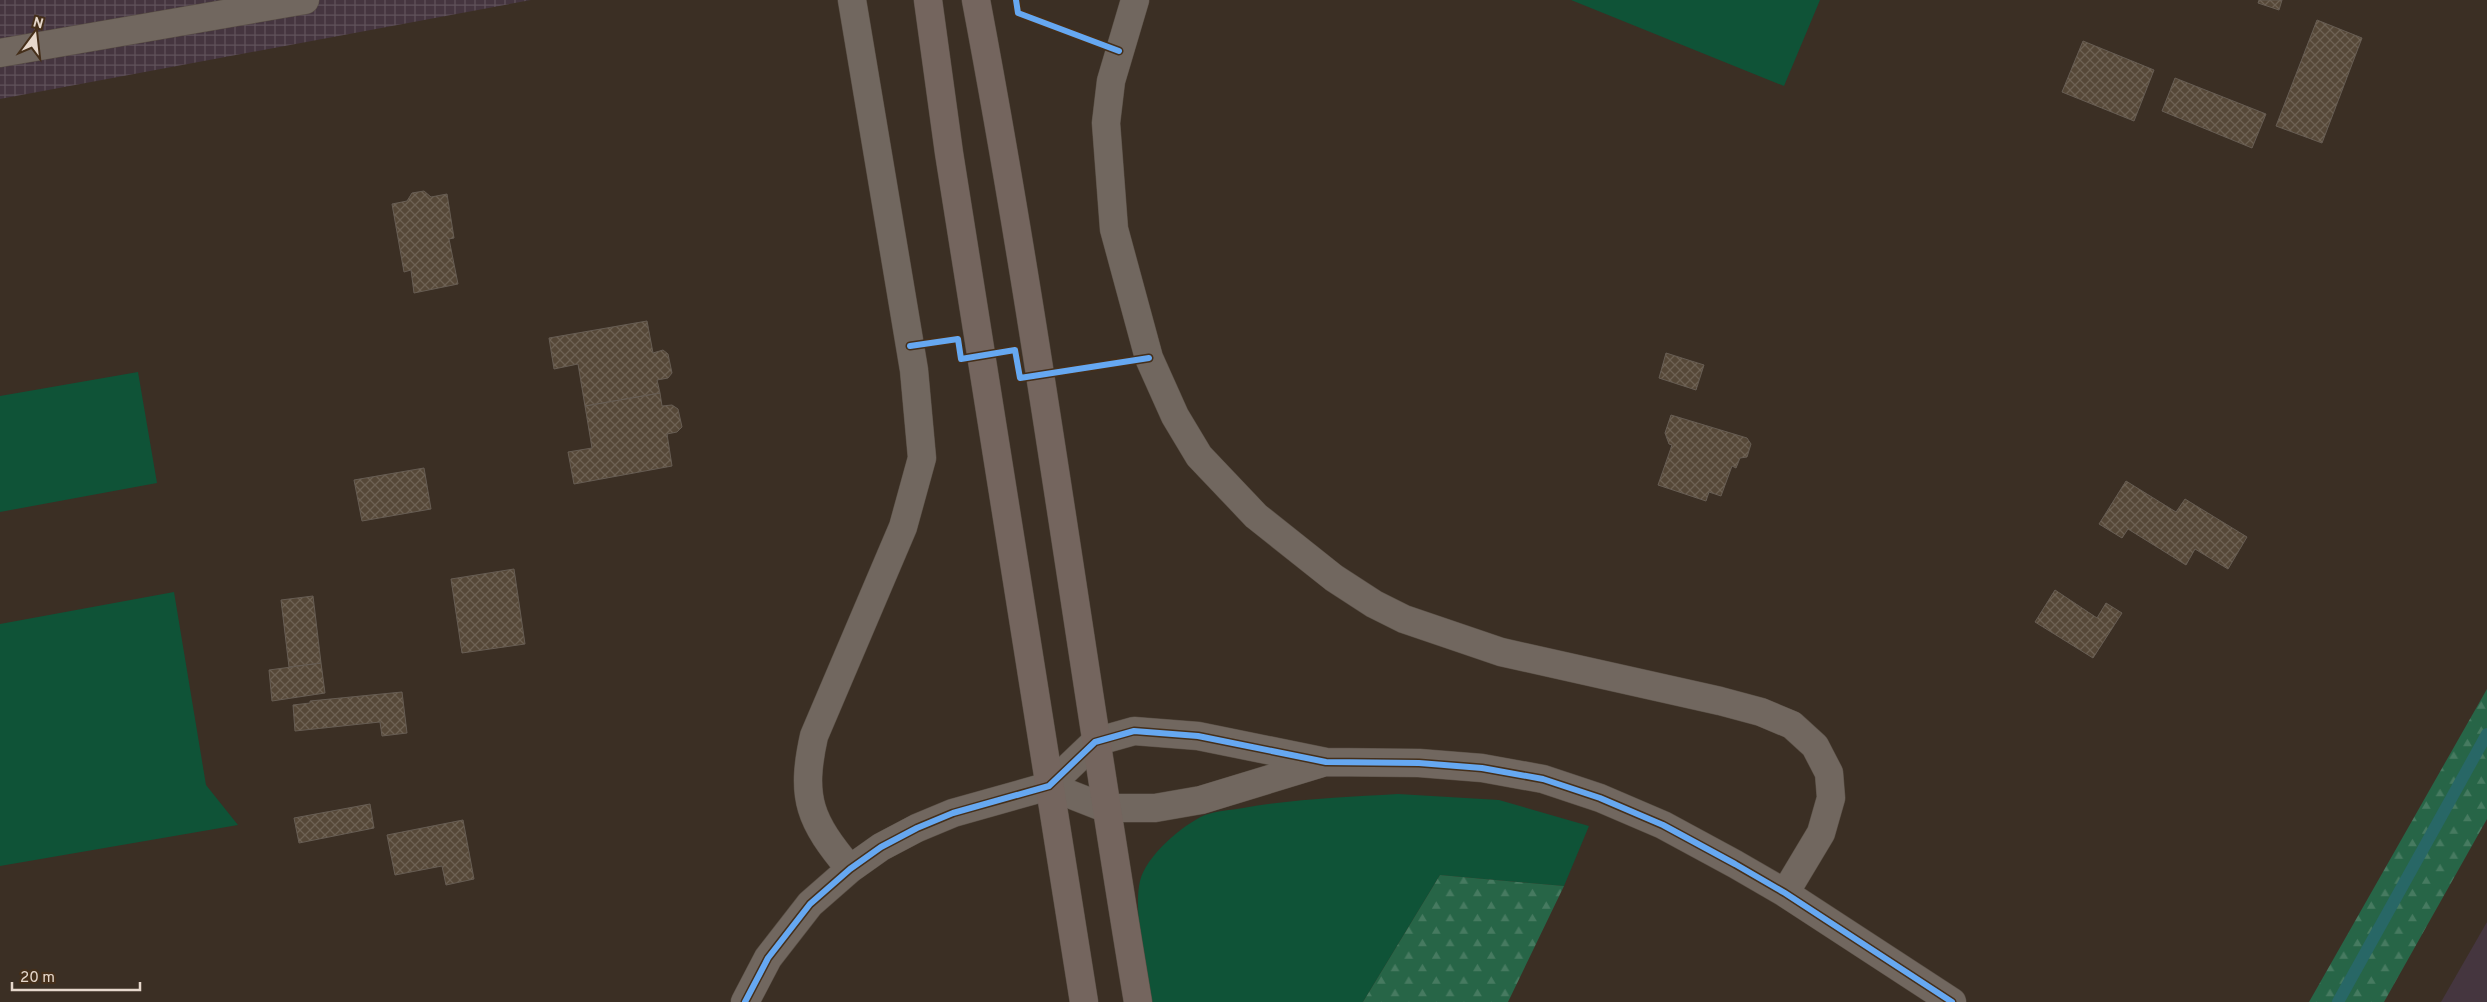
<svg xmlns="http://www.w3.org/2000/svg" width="2487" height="1002" font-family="Overpass,sans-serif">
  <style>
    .commercial { fill: #45363f }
    .industrial { fill: url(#industrial-grid) }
    .grass { fill: #0f5337 }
    .forest { fill: url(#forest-firs) }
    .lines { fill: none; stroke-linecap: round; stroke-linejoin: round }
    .stream { stroke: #286766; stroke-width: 12 }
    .building { fill: url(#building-cross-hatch); stroke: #675d53 }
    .minor-casing { stroke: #584e44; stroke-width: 29 }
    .major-casing { stroke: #584e44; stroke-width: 29 }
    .minor { stroke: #71675f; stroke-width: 28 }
    .major { stroke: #74655e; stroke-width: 28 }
    .cycleway-casing { stroke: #452f1a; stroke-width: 9 }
    .cycleway { stroke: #66a8f1; stroke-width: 6 }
  </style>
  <defs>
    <pattern id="industrial-grid" width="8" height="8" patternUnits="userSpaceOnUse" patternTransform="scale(1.25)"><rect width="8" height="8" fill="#45353f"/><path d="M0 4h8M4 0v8" fill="none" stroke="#60525a"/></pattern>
    <pattern id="forest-firs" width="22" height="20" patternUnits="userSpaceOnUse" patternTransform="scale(1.25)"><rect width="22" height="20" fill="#276547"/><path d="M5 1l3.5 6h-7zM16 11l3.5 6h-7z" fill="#467a60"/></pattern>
    <pattern id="building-cross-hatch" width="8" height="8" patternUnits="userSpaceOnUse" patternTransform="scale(1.25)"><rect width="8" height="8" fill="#564838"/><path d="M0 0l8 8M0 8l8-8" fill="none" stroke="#6e6254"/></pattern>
  </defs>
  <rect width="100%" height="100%" fill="#3b2f24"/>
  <path class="commercial" d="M 2487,922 L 2487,1002 L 2441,1002 Z"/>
  <path class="industrial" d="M 0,0 L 531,0 L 0,99 Z"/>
  <path class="grass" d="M 1571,0 L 1820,0 L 1784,86 Z
    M 138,372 L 157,483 L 0,512 L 0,396 Z
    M 174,592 L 206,785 L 238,825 L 0,866 L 0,624 Z
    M 1398,794 L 1499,800 L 1589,826 L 1564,886 L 1440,875 L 1363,1002 L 1151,1002 C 1146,972 1133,909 1140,881 C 1146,856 1182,825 1205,815 C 1216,811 1231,810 1243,808 C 1294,799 1346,797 1398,794 Z"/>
  <path class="forest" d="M 2487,689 L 2487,819 L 2384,1002 L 2309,1002 Z
    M 1440,875 L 1564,886 L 1508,1002 L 1363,1002 Z"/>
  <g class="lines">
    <path class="stream" d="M 2338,1002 L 2487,734"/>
  </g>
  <path class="building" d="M 2259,0 L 2282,0 L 2279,10 L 2258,3 Z
    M 2317,20 L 2362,38 L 2322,143 L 2276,126 Z
    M 2083,41 L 2154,70 L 2134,121 L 2062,92 Z
    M 2175,78 L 2266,114 L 2252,148 L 2162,111 Z
    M 424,191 L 431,197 L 447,194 L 454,238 L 449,239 L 458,284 L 414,293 L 411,270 L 404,272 L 392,204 L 407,201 L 412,193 Z
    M 647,321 L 653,353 L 663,350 L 668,354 L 672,373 L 668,378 L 657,380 L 660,393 L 585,406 L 578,364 L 554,369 L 549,338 Z
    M 1666,353 L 1704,365 L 1696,390 L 1659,378 Z
    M 660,393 L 662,406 L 672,405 L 678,409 L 682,427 L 677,432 L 667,434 L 672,466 L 574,484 L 568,452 L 592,448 L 585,406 Z
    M 1671,415 L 1747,438 L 1751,444 L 1747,457 L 1740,458 L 1736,468 L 1732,466 L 1721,496 L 1709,492 L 1706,501 L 1658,485 L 1672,445 L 1669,444 L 1665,433 Z
    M 424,468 L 431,509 L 362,521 L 354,480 Z
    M 2126,481 L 2176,512 L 2185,499 L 2247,537 L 2228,569 L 2195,549 L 2186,565 L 2128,529 L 2122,538 L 2099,524 Z
    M 514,569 L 525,644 L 462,653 L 451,579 Z
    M 2055,590 L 2097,618 L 2106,603 L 2122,613 L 2093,658 L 2035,622 Z
    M 313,596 L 321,663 L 289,667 L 281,600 Z
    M 321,663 L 325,693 L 272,701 L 269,670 Z
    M 402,692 L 407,733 L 382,736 L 380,722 L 295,731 L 293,705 L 310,703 L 310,701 Z
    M 370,804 L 374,828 L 299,843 L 294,818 Z
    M 463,820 L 474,879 L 446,885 L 442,866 L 395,875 L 387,835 Z"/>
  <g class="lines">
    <g class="minor-casing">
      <path id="minor" d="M 1135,0 L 1111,81 L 1106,123 L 1114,229 L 1149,358 L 1175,416 L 1199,456 L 1256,516 L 1334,578 L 1374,604 L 1404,619 L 1501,652 L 1720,701 L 1761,712 L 1792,725 L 1815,746 L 1829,773 L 1831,798 L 1821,833 L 1785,893
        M 0,53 L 305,0
        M 1049,786 L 1105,808 L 1155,808 L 1201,800 L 1322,763
        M 850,869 C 810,821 800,799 814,736 L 903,527 L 922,458 L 914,370 L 852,0
        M 745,1002 L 768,958 L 810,904 L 850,869 L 881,847 L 917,828 L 953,813 L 1049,786 L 1095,742 L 1134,731 L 1198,736 L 1326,762 L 1419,763 L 1482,768 L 1543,779 L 1600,798 L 1663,825 L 1735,864 L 1785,893 L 1952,1002"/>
    </g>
    <g class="major-casing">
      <path id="major" d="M 928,0 L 949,153 L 1084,1002
        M 976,0 C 1039,333 1082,668 1138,1002"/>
    </g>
    <use href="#minor" class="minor"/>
    <use href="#major" class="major"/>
    <g class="cycleway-casing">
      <path id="cycleway" d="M 1016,0 L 1018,13 L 1119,51
        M 910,346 L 958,339 L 961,359 L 1015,350 L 1020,378 L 1149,358
        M 745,1002 L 768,958 L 810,904 L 850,869 L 881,847 L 917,828 L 953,813 L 1049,786 L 1095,742 L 1134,731 L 1198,736 L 1326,762 L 1419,763 L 1482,768 L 1543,779 L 1600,798 L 1663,825 L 1735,864 L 1785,893 L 1952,1002"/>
    </g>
    <use href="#cycleway" class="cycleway"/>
  </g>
  <g transform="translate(35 35) rotate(15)" stroke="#452f1a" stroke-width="4" paint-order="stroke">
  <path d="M0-4L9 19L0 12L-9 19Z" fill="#e6d8cc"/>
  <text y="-8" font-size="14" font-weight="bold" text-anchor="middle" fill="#e6d8cc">N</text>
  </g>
  <path d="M12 982v8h128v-8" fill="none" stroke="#e6d8cc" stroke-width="2.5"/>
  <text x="20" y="982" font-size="15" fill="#e6d8cc" stroke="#452f1a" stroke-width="4" paint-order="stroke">20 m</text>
</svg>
